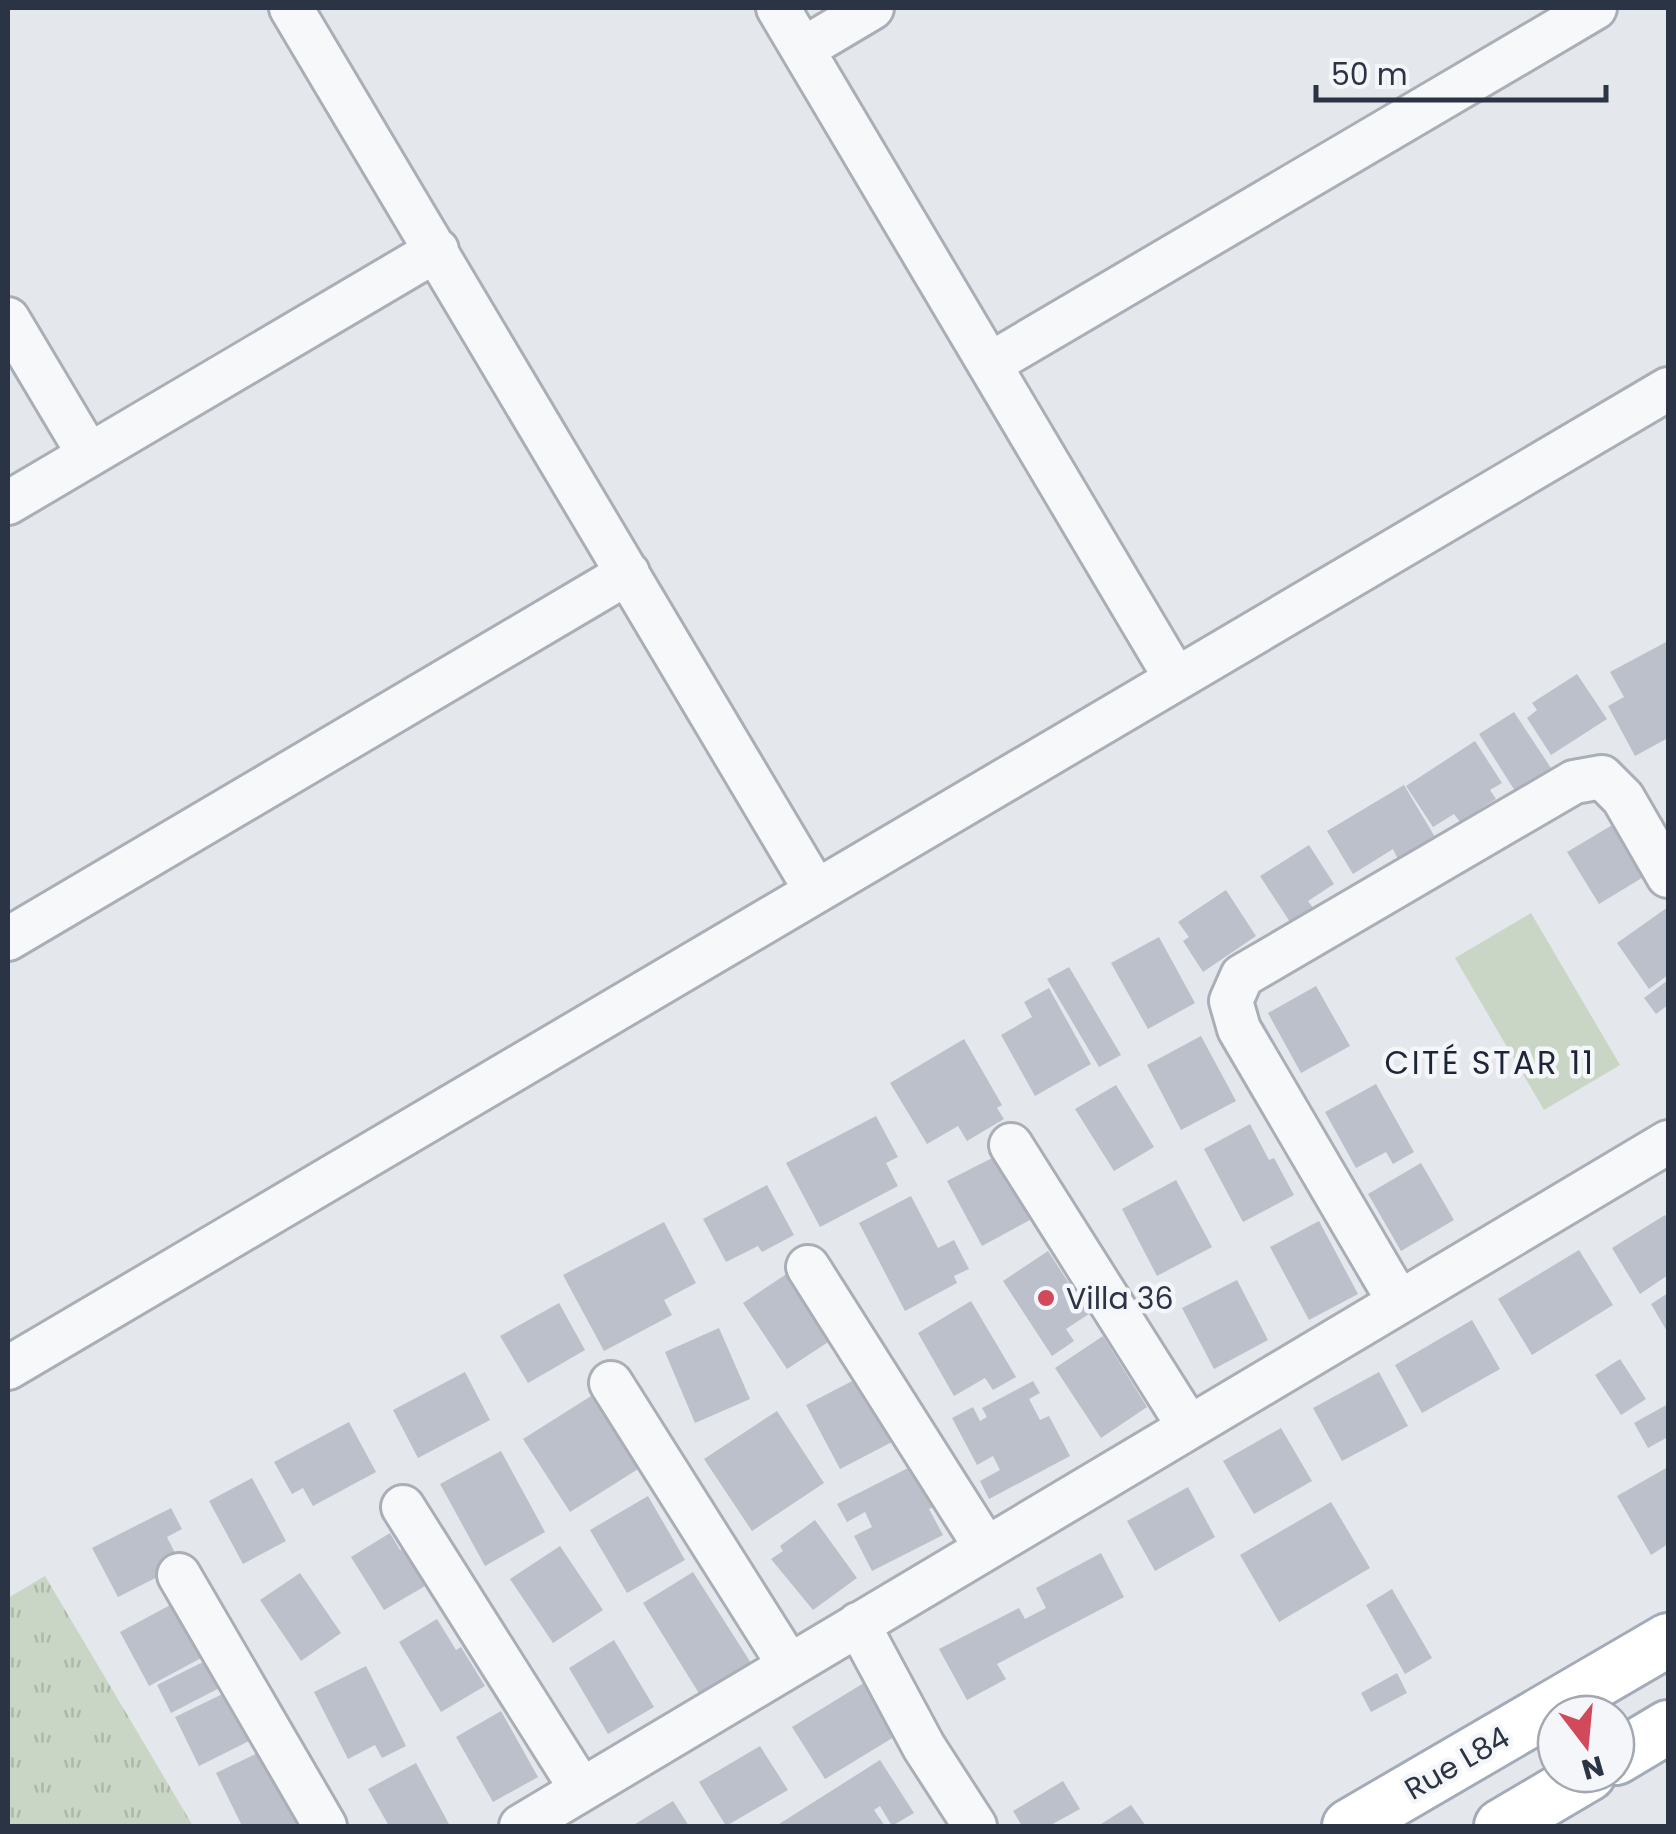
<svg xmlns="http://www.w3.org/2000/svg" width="1676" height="1834" font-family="Poppins,sans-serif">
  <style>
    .grass { fill: url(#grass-tufts) }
    .park { fill: #c9d6c5 }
    .building { fill: #bbc0ca }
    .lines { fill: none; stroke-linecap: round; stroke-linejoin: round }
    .minor-casing { stroke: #a9aeb7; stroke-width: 48 }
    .major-casing { stroke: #a3abb8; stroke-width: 58 }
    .minor { stroke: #f7f8fa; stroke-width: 42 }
    .major { stroke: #fff; stroke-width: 52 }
    .poi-dot { fill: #d1495b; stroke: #f4f6f9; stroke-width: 4 }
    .labels { text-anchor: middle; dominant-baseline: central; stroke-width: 9; stroke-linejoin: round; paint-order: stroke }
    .poi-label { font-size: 30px; fill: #2b3445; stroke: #f4f6f9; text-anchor: start }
    .street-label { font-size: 30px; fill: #2b3445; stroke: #f4f6f9 }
    .neighbourhood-label { font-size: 32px; letter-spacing: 2.5px; fill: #1d2536; stroke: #f4f6f9 }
  </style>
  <defs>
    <pattern id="grass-tufts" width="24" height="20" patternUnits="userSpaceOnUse" patternTransform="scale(2.5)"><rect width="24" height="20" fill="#c9d6c5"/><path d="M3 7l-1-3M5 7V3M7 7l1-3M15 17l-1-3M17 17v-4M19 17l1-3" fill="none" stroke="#adb8ab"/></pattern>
  </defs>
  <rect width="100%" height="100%" fill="#e4e7ec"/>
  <path class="grass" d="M 45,1576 L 193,1826 L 8,1826 L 8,1598 Z"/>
  <path class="park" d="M 1531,913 L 1620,1065 L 1544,1110 L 1455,958 Z"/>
  <path class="building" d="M 1668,641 L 1668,738 L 1635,756 L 1608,706 L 1624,697 L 1610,672 Z
    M 1577,674 L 1607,719 L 1551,755 L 1527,718 L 1537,710 L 1532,703 Z
    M 1514,712 L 1551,768 L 1515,791 L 1479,734 Z
    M 1475,741 L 1502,783 L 1490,790 L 1496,799 L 1460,822 L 1454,814 L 1433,827 L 1406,786 Z
    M 1404,785 L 1435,837 L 1398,859 L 1393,849 L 1353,874 L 1327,831 Z
    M 1619,821 L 1650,873 L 1599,904 L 1567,852 Z
    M 1309,845 L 1334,884 L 1308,901 L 1313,908 L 1290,922 L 1260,876 Z
    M 1226,890 L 1256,936 L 1203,972 L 1183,941 L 1189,937 L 1178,922 Z
    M 1668,907 L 1668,975 L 1649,989 L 1617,943 Z
    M 1159,937 L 1195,1003 L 1148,1029 L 1111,963 Z
    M 1069,967 L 1121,1055 L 1099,1067 L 1047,979 Z
    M 1668,980 L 1668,1005 L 1656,1014 L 1644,998 Z
    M 1316,986 L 1350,1046 L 1301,1073 L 1268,1013 Z
    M 1049,988 L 1091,1064 L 1035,1096 L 1001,1035 L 1032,1017 L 1024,1002 Z
    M 1201,1036 L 1236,1101 L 1181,1130 L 1147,1065 Z
    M 964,1039 L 1002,1105 L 997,1108 L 1004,1119 L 967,1141 L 958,1126 L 927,1144 L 890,1083 Z
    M 1376,1084 L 1414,1152 L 1393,1164 L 1386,1152 L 1356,1168 L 1325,1112 Z
    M 1116,1085 L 1154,1147 L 1114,1171 L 1075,1109 Z
    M 876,1116 L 898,1157 L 886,1163 L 898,1186 L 820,1227 L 786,1163 Z
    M 1250,1124 L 1269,1160 L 1274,1158 L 1294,1195 L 1243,1222 L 1204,1149 Z
    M 996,1156 L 1030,1220 L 982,1246 L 947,1181 Z
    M 1421,1163 L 1454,1220 L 1401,1251 L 1368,1194 Z
    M 1176,1180 L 1212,1247 L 1157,1276 L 1122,1209 Z
    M 767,1185 L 794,1235 L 762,1252 L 758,1246 L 726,1262 L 703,1219 Z
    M 911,1196 L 938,1248 L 954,1240 L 969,1269 L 954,1276 L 957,1283 L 905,1311 L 859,1223 Z
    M 1665,1215 L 1668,1221 L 1668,1275 L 1640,1294 L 1612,1248 Z
    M 1319,1221 L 1358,1294 L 1309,1320 L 1270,1247 Z
    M 664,1222 L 696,1283 L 664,1300 L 672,1315 L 604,1351 L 563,1275 Z
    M 1579,1250 L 1613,1305 L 1532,1355 L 1498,1299 Z
    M 1048,1251 L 1089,1314 L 1066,1329 L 1074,1341 L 1052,1356 L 1003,1281 Z
    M 794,1269 L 839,1335 L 787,1369 L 743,1303 Z
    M 1237,1280 L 1268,1340 L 1214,1369 L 1182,1308 Z
    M 1668,1293 L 1668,1333 L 1651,1304 Z
    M 971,1301 L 1016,1377 L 993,1390 L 985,1378 L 954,1396 L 918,1333 Z
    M 559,1303 L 585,1350 L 528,1383 L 500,1336 Z
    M 1472,1320 L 1500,1369 L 1422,1413 L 1395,1365 Z
    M 719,1328 L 750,1399 L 695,1423 L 665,1352 Z
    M 1103,1336 L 1147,1407 L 1101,1438 L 1055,1368 Z
    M 1620,1359 L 1646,1399 L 1621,1415 L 1595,1375 Z
    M 465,1372 L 490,1420 L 418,1458 L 393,1410 Z
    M 1379,1372 L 1408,1426 L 1342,1461 L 1313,1408 Z
    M 858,1378 L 892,1442 L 840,1469 L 806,1405 Z
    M 1033,1381 L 1040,1393 L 1029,1399 L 1040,1420 L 1049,1416 L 1070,1456 L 989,1499 L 980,1481 L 1000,1470 L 993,1456 L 977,1465 L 952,1418 L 973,1407 L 980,1421 L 987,1417 L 982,1408 Z
    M 599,1391 L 646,1464 L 570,1512 L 523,1439 Z
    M 1668,1404 L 1668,1437 L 1648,1448 L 1634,1423 Z
    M 777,1411 L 824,1483 L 752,1531 L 704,1459 Z
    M 349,1422 L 376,1472 L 313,1506 L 303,1488 L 292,1494 L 274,1462 Z
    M 1281,1428 L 1312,1481 L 1254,1514 L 1223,1461 Z
    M 501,1451 L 545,1532 L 485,1566 L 440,1484 Z
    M 914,1465 L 935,1506 L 929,1509 L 943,1535 L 872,1571 L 854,1536 L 872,1527 L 865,1512 L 847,1522 L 837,1504 Z
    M 1668,1467 L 1668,1544 L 1651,1555 L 1617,1496 Z
    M 252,1478 L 286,1541 L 243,1564 L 209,1501 Z
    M 1188,1487 L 1215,1537 L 1155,1571 L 1127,1521 Z
    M 648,1496 L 685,1560 L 627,1593 L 590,1530 Z
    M 1331,1502 L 1370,1568 L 1279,1622 L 1240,1555 Z
    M 171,1508 L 182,1529 L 167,1537 L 181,1565 L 118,1597 L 92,1548 Z
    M 815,1520 L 857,1578 L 813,1610 L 771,1559 L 783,1551 L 780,1546 Z
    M 390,1533 L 400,1550 L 409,1545 L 432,1582 L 384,1610 L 351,1557 Z
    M 560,1546 L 603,1610 L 553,1643 L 510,1579 Z
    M 1101,1553 L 1124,1597 L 997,1664 L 1006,1679 L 967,1700 L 939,1649 L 1019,1608 L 1025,1619 L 1046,1608 L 1036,1588 Z
    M 693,1572 L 751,1663 L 700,1695 L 643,1603 Z
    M 300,1573 L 341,1633 L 301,1661 L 260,1600 Z
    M 1392,1589 L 1432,1658 L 1405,1674 L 1366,1605 Z
    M 174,1603 L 203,1657 L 149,1686 L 120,1632 Z
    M 437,1619 L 456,1650 L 461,1647 L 485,1686 L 441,1712 L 399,1642 Z
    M 614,1640 L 654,1707 L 608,1734 L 569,1668 Z
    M 213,1657 L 227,1684 L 171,1713 L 157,1685 Z
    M 366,1666 L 406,1746 L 382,1758 L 375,1745 L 348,1759 L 314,1692 Z
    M 1397,1673 L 1407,1693 L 1371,1712 L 1361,1693 Z
    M 867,1681 L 899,1734 L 825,1779 L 792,1727 Z
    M 235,1688 L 259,1736 L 199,1766 L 175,1717 Z
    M 501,1711 L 538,1777 L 493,1802 L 456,1737 Z
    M 760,1746 L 788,1790 L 726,1826 L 699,1782 Z
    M 270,1747 L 301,1826 L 242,1826 L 216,1773 Z
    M 880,1760 L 914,1813 L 892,1826 L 880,1806 L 874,1810 L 885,1826 L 776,1826 Z
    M 416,1763 L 450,1826 L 389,1826 L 368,1789 Z
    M 1063,1781 L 1080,1809 L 1049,1826 L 1022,1826 L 1013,1811 Z
    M 673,1801 L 689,1826 L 632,1826 Z
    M 1131,1805 L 1146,1826 L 1098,1826 Z"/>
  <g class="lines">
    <g class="minor-casing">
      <path id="minor" d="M 291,8 L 816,891
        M 778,8 L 1176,679
        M 803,49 L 872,8
        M 8,319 L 89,455
        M 990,364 L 1595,8
        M 8,503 L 437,250
        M 8,939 L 628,573
        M 1011,1145 L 1189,1427
        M 808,1267 L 986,1548
        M 1399,1302 L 1239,1029 L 1231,1001 L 1242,976 L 1574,782 L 1602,777 L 1623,798 L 1668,876
        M 8,1368 L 1668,389
        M 611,1383 L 789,1665
        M 403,1507 L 581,1789
        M 179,1575 L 325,1826
        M 858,1624 L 924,1747 L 975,1826
        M 521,1826 L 1668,1142"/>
    </g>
    <g class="major-casing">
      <path id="major" d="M 1616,1758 L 1668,1727
        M 1349,1826 L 1668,1640
        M 1501,1826 L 1589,1774"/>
    </g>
    <use href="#minor" class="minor"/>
    <use href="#major" class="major"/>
  </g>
  <circle class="poi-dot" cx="1046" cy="1298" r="10"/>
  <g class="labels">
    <g class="poi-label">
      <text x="1066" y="1298">Villa 36</text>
    </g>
    <g class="street-label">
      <text transform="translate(1457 1763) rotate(-30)">Rue L84</text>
    </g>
    <g class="neighbourhood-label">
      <text x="1490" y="1062">CITÉ STAR 11</text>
    </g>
  </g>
  <rect width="1676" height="1834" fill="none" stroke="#2b3445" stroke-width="20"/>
  <g transform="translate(1586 1744) rotate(164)"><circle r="48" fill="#f4f6f9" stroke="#a4a8b1" stroke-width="2.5"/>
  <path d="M0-8L18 38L0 25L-18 38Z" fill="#d1495b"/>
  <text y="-15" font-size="28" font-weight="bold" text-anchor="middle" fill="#2b3445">N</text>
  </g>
  <path d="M1316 85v15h290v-15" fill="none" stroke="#2b3445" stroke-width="5"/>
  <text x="1331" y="85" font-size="30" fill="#2b3445" stroke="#f4f6f9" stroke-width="8" paint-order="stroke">50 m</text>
</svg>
